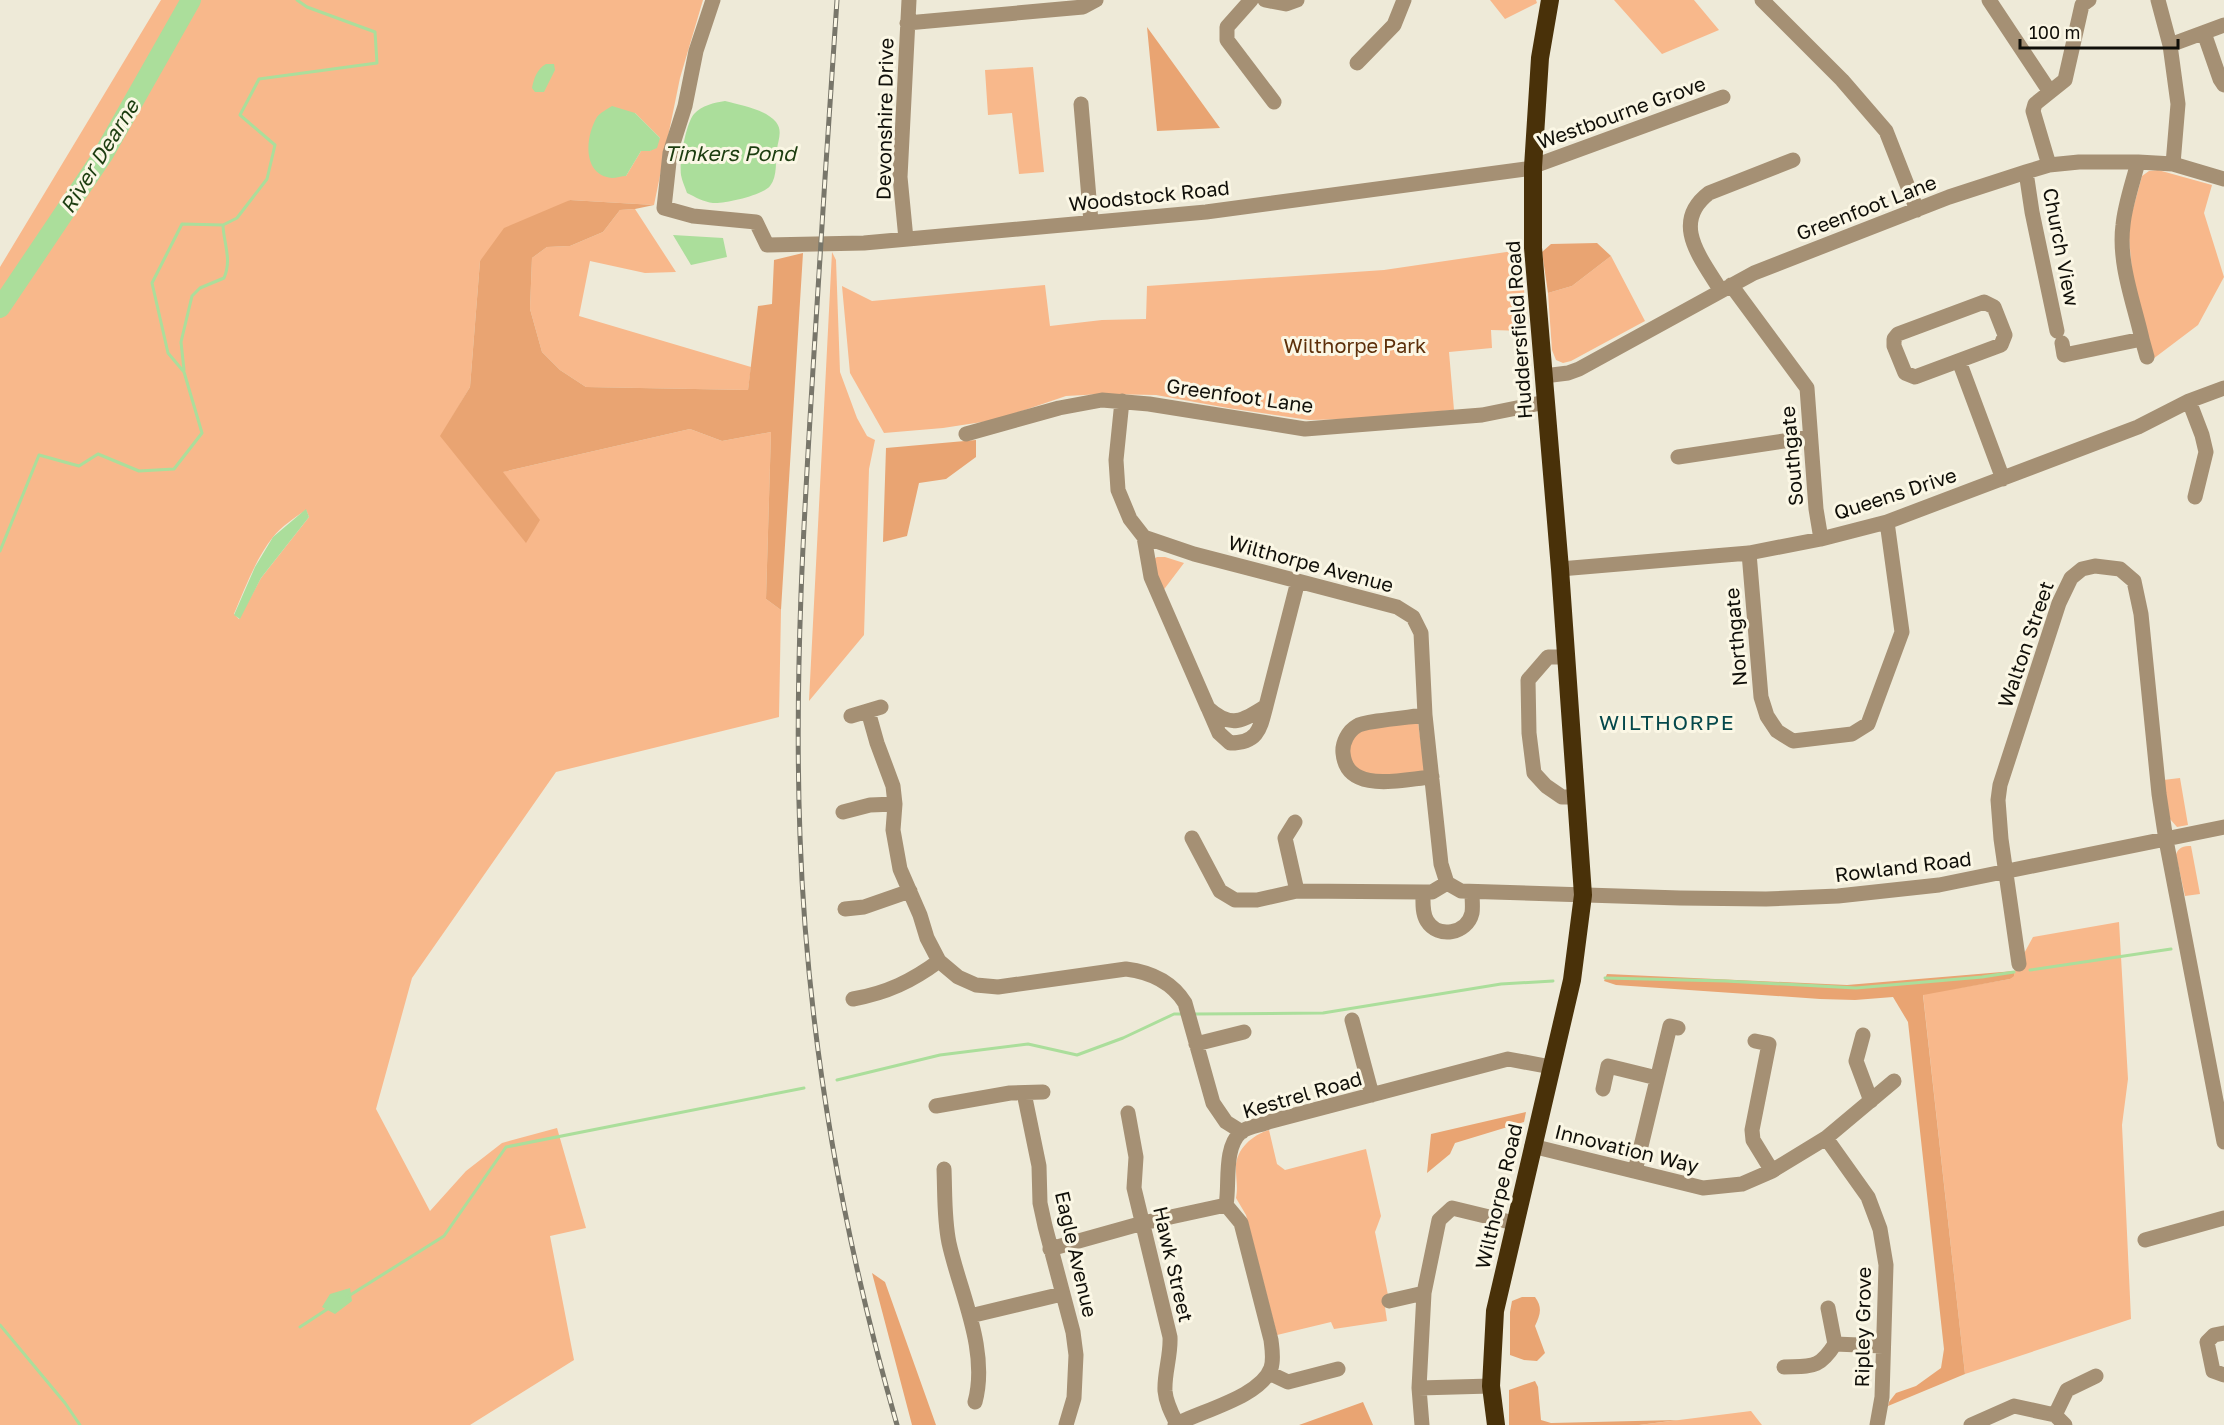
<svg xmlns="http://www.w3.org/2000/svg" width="2224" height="1425" font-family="'Golos Text',sans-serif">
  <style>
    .green { fill: #f8b88b; fill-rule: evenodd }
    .forest { fill: #e9a472 }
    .water { fill: #abde9b }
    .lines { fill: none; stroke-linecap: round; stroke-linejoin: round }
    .stream { stroke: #abde9b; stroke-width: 3 }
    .river { stroke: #abde9b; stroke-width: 20 }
    .minor { stroke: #a59074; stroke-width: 15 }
    .highway { stroke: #493109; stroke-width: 18 }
    .rail-casing { stroke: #78766a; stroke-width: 5 }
    .rail { stroke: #fbf7e5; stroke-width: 3; stroke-dasharray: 9; stroke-linecap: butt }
    .labels { text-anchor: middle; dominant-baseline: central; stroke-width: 6; stroke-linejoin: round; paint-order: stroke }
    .street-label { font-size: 20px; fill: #100f09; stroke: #fbf7e5 }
    .park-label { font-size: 20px; fill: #5d300a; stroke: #fbf7e5 }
    .water-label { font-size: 21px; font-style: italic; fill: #1c3d10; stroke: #fbf7e5 }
    .neighbourhood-label { font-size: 21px; letter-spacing: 1.5px; fill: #05484b; stroke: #fbf7e5 }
  </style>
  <rect width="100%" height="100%" fill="#eeead8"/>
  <path class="green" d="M 161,0 L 703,0 L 680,78 L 654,205 L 570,200 L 480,261 L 470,387 L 441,436 L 539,520 L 502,472 L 690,429 L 722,441 L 771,432 L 766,599 L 781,610 L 779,717 L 556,772 L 412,978 L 376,1109 L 430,1211 L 466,1171 L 502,1143 L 557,1128 L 586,1228 L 550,1236 L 574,1360 L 470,1425 L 0,1425 L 0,267 ZM 635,113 L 660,138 L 650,151 L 641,151 L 626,176 ZM 306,510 L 309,517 L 261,578 L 239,619 L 234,614 C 245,588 255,560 273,537 C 282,526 294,518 306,510 Z
    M 1490,0 L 1536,0 L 1537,3 L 1505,19 Z
    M 1614,0 L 1694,0 L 1719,30 L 1662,54 Z
    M 1033,67 L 1044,172 L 1019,174 L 1012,113 L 988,115 L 985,70 Z
    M 2158,170 L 2212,185 L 2204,213 L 2224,277 L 2198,325 L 2153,359 L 2134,292 L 2128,227 L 2142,176 L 2149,171 Z
    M 635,209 L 676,272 L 645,273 L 590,261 L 579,316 L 751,367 L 748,390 L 586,387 L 560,370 L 542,352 L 530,309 L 532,258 L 547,247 L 570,246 L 603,232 L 620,210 Z
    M 1520,250 L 1528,331 L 1491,330 L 1492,348 L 1449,352 L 1454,410 L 1349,419 L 1309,420 L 1228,408 L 1156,395 L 1102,394 L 1066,396 L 995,420 L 943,428 L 884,433 L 850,373 L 842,286 L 872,301 L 1045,285 L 1050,326 L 1102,320 L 1146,319 L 1147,286 L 1384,270 Z
    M 832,252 L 836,260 L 840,372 L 857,418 L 867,436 L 875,440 L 869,469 L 864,635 L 809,701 Z
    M 1611,256 L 1645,321 L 1571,361 L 1563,363 L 1556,360 L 1552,350 L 1548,293 L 1572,286 Z
    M 1157,557 L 1165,557 L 1184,563 L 1162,592 L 1152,560 Z
    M 1418,722 L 1425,773 L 1367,778 L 1348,763 L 1350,737 L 1359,729 Z
    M 2180,778 L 2188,825 L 2177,827 L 2170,819 L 2163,780 Z
    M 2191,846 L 2200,894 L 2185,896 L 2176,855 C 2178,847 2184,846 2191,846 Z
    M 2119,922 L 2128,1079 L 2122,1125 L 2131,1319 L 1965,1374 L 1923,994 L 2010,979 L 2033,937 Z
    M 1269,1130 L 1277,1164 L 1285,1170 L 1366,1149 L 1381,1216 L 1375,1232 L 1388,1295 L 1384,1300 L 1387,1321 L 1334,1329 L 1331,1322 L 1277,1335 L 1246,1215 L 1236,1198 C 1238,1187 1236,1180 1236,1169 C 1235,1150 1252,1135 1269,1130 Z
    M 1751,1411 L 1762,1425 L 1639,1425 Z"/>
  <path class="forest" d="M 1147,27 L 1220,128 L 1157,131 Z
    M 570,200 L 654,205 L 635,209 L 620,210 L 603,232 L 570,246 L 547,247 L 532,258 L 530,309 L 542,352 L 560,370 L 586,387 L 748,390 L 758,306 L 772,304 L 774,260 L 803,253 L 781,610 L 766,599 L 771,432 L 722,441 L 690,429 L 503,472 L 540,520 L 526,543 L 440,436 L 470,387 L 480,261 L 504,228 Z
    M 1597,243 L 1611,256 L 1572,286 L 1548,293 L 1542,252 L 1551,244 Z
    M 976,440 L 976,457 L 946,479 L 919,483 L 907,536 L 883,542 L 886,448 Z
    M 2014,971 L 2014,976 L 2010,979 L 1923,995 L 1965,1374 L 1888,1406 L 1889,1402 L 1896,1393 L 1916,1386 L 1941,1368 L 1944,1349 L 1908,1022 L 1893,997 L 1855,1000 L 1820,999 L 1616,985 L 1604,981 L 1607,974 L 1847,985 Z
    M 1526,1112 L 1524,1122 L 1455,1143 L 1450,1154 L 1427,1173 L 1431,1134 Z
    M 872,1273 L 885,1282 L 936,1425 L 912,1425 Z
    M 1522,1297 L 1535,1297 C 1543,1308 1540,1315 1535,1326 L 1545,1353 L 1537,1361 L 1524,1360 L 1510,1355 L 1510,1312 L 1512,1301 Z
    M 1535,1381 L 1538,1387 L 1541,1420 L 1551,1423 L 1678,1420 L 1639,1425 L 1509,1425 L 1509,1390 Z
    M 1363,1402 L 1373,1425 L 1299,1425 Z"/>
  <path class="water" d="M 546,64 L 554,64 L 555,70 L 544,92 L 535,92 L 532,88 C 534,78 537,69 546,64 Z
    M 725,101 C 740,105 765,109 776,122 C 783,131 778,140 777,149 C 775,160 778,176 770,186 C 763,195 725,204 713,203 C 704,202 695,197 687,193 C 685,187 682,181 681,175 C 679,162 686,123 694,114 C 702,105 714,103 725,101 Z
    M 612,106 L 635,113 L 660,138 L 657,148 L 650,151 L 641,151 L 626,176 C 622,176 616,178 612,178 C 582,175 585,137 597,117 C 600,113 607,109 612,106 Z
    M 673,235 L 723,238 L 727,257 L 691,265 Z
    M 306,509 L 309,517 L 261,578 L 240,619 L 234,615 L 255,567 L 273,537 Z
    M 350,1288 L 352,1301 L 335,1314 L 322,1307 L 330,1294 Z"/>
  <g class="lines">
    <path class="stream" d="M 184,370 L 181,342 L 192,296 L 200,288 L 224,278 C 232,260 224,244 223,226
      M 0,551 L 39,455 L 79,466 L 98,454 L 139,471 L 174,469 L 202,433 L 184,372 L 168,353 L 152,283 L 182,224 L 223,225 L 237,218 L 267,179 L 275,145 L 240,115 L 259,79 L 377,63 L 375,32 L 307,7 L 297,0
      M 2030,970 L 2171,949
      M 1605,978 L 1725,981 L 1856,988 L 1982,977 L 2014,972
      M 1195,1014 L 1323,1013 L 1501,984 L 1553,981
      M 837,1080 L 940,1055 L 1028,1044 L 1077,1055 L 1123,1038 L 1174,1014 L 1182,1014
      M 347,1297 L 444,1236 L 506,1147 L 804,1088
      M 0,1325 L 65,1403 L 80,1425
      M 300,1327 L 329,1308"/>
    <path class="river" d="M 0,308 L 103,155 L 191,0"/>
    <path class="minor" d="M 713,0 L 696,51 L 685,106 L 670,153 L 664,208 L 693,216 L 756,222 L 767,245 L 864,243 L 1206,212 L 1526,169 L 1723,97
      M 1251,0 L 1227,27 L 1227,40 L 1274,102
      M 1265,0 L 1286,4 L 1297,0
      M 1762,0 L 1842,80 L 1886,131 L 1917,210
      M 1989,0 L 2050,92
      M 2158,0 L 2170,45 L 2178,104 L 2173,164
      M 907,23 L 1083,7 L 1096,0
      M 2204,33 L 2220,79 L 2224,85
      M 2170,45 L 2224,25
      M 1357,63 L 1394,25 L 1404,0
      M 1081,104 L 1091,222
      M 2049,165 L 2033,111 L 2035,104 L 2065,80 L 2082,5 L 2089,0
      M 2026,172 L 2032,212 L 2057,331
      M 906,239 L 900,177 L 909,0
      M 1731,285 L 1807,388 L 1816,509 L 1821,539
      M 1721,291 C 1701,258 1670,223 1709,193 L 1793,160
      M 1984,302 L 1994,307 L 2005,335 L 2001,345 L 1915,377 L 1905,373 L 1894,346 L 1894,339 L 1898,334 Z
      M 2142,339 L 2147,357
      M 2062,343 L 2064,355 L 2142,339 C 2134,303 2118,263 2123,225 C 2125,204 2133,182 2138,162
      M 1959,361 L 2003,479
      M 1544,376 L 1568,373 L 1579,369 L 1754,273 L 1949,197 L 2026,172 L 2049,165 L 2079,162 L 2138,162 L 2173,164 L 2224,179
      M 1122,401 L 1116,460 L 1118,490 L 1130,519 L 1144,537 L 1194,554 L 1397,607 L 1413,617 L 1421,633 L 1425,715 L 1441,864 L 1447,883 L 1461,891 L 1680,898 L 1766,899 L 1838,896 L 1939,885 L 2224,827
      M 2189,401 L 2202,435 L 2206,452 L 2195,497
      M 966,434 L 1059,408 L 1102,400 L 1149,404 L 1305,429 L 1482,415 L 1546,402
      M 1678,457 L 1810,437
      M 1144,537 L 1151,577 L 1208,708 C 1231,729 1243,721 1266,706 L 1298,581
      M 1749,553 L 1761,697 L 1767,716 L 1777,731 L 1793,741 L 1852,734 L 1868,724 L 1902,632 L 1887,522
      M 1560,569 L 1749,553 L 1821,539 L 1887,522 L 2138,427 L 2189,401 L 2224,388
      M 1565,657 L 1548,657 L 1528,680 L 1529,733 L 1534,773 L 1546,786 L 1562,797 L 1577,797
      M 1209,710 L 1219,733 L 1230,743 C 1258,743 1260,729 1266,706
      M 868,711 L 877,743 L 893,786 L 895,804 L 893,830 L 900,869 L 920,915 L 927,938 L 939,961 L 958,977 L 976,985 L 998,987 L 1126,969 C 1150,972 1172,982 1185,1003 L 1213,1103 L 1226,1122 L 1242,1132
      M 1425,715 C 1413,717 1364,721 1357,726 C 1348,731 1342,743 1343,753 C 1347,795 1403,779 1432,777
      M 851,716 L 881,707
      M 843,812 L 870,805 L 895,804
      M 1295,822 L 1285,838 L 1297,891
      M 1192,838 L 1220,891 L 1235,900 L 1257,900 L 1297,891 L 1423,892
      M 1447,883 L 1432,892 L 1423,892 C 1423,902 1422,913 1427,921 C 1438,939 1467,934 1472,913 C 1473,907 1472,899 1472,893
      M 845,909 L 864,907 L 910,891
      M 2019,964 L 2001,839 L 1998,800 L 2000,785 L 2059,603 L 2071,578 L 2082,569 L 2095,566 L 2120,569 L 2134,581 L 2141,614 L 2159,794 L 2166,840 L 2224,1142
      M 853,999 C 887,993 912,981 939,961
      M 1352,1020 L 1372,1095
      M 1863,1035 L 1856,1061 L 1871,1101
      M 1755,1041 L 1769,1044 L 1752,1130 L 1753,1140 L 1772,1171
      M 1196,1044 L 1244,1032
      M 1603,1089 L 1608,1066 L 1657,1078
      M 1024,1093 L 1039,1166 L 1040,1203 L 1045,1226 L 1073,1332 L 1076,1355 L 1074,1398 L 1066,1425
      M 936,1106 L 1010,1093 L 1043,1092
      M 1128,1113 L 1136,1157 L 1134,1188 L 1170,1337 C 1171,1356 1164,1373 1165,1391 C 1166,1403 1172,1414 1177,1424
      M 1826,1138 L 1868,1197 L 1880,1229 L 1886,1265 L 1882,1397 L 1877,1425
      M 1532,1146 L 1703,1188 L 1742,1184 L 1772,1171 L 1826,1138 L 1894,1081
      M 944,1169 C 945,1194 944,1219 949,1243 C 960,1293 989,1350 975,1402
      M 1635,1171 L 1670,1026 L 1678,1028
      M 2145,1240 L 2224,1218
      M 1050,1249 L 1143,1223 L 1226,1205
      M 1389,1301 L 1424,1293
      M 1828,1308 L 1835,1344
      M 970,1316 L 1062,1294
      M 2224,1333 L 2214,1335 L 2207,1342 L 2213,1371 L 2224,1375
      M 1784,1367 C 1812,1366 1819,1369 1835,1344 L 1883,1346
      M 1269,1373 L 1288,1382 L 1338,1369
      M 1419,1388 L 1491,1386
      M 2055,1415 L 2067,1390 L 2096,1376
      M 1175,1425 C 1200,1411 1261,1397 1271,1368 C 1274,1359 1272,1349 1271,1340 L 1241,1223 L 1226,1205 C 1230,1184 1223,1148 1241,1132 C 1247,1127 1261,1125 1268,1122 L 1508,1059 L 1551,1067
      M 1422,1425 L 1419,1388 L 1424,1293 L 1439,1220 L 1452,1208 L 1514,1223
      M 1971,1425 L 2014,1406 L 2055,1415 L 2065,1425"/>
    <path class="highway" d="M 1496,1425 L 1491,1386 L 1495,1311 L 1572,980 L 1583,895 L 1560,569 L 1533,248 L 1533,167 L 1540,58 L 1550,0"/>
    <g class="rail-casing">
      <path id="rail" d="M 837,0 C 829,118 821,235 814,353 C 804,514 794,674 800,836 C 807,1035 842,1233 897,1425"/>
    </g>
    <use href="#rail" class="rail"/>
  </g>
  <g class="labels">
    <g class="street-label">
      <text transform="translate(1621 112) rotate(-20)">Westbourne Grove</text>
      <text transform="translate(884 119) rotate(-89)">Devonshire Drive</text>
      <text transform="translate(1149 195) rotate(-6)">Woodstock Road</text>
      <text transform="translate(1866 207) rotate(-21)">Greenfoot Lane</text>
      <text transform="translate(2062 247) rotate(79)">Church View</text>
      <text transform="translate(1518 330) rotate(-94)">Huddersfield Road</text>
      <text transform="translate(1240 395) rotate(8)">Greenfoot Lane</text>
      <text transform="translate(1791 456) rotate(-95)">Southgate</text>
      <text transform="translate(1895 493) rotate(-18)">Queens Drive</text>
      <text transform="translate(1311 563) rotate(15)">Wilthorpe Avenue</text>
      <text transform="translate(1735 637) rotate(-95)">Northgate</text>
      <text transform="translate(2025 644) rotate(-71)">Walton Street</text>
      <text transform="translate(1903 866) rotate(-7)">Rowland Road</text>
      <text transform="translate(1302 1094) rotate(-16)">Kestrel Road</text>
      <text transform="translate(1627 1148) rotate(14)">Innovation Way</text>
      <text transform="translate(1498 1196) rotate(-77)">Wilthorpe Road</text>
      <text transform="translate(1077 1254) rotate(77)">Eagle Avenue</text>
      <text transform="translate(1174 1264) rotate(77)">Hawk Street</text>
      <text transform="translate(1862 1327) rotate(-89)">Ripley Grove</text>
    </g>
    <g class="park-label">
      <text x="1355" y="345">Wilthorpe Park</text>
    </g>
    <g class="water-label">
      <text x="730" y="153">Tinkers Pond</text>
      <text transform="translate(99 156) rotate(-58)">River Dearne</text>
    </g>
    <g class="neighbourhood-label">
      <text x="1667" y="722">WILTHORPE</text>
    </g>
  </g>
  <path d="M2020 39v9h158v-9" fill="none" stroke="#100f09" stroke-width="3"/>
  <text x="2029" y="39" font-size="18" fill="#100f09" stroke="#fbf7e5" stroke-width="4.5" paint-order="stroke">100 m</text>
</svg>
